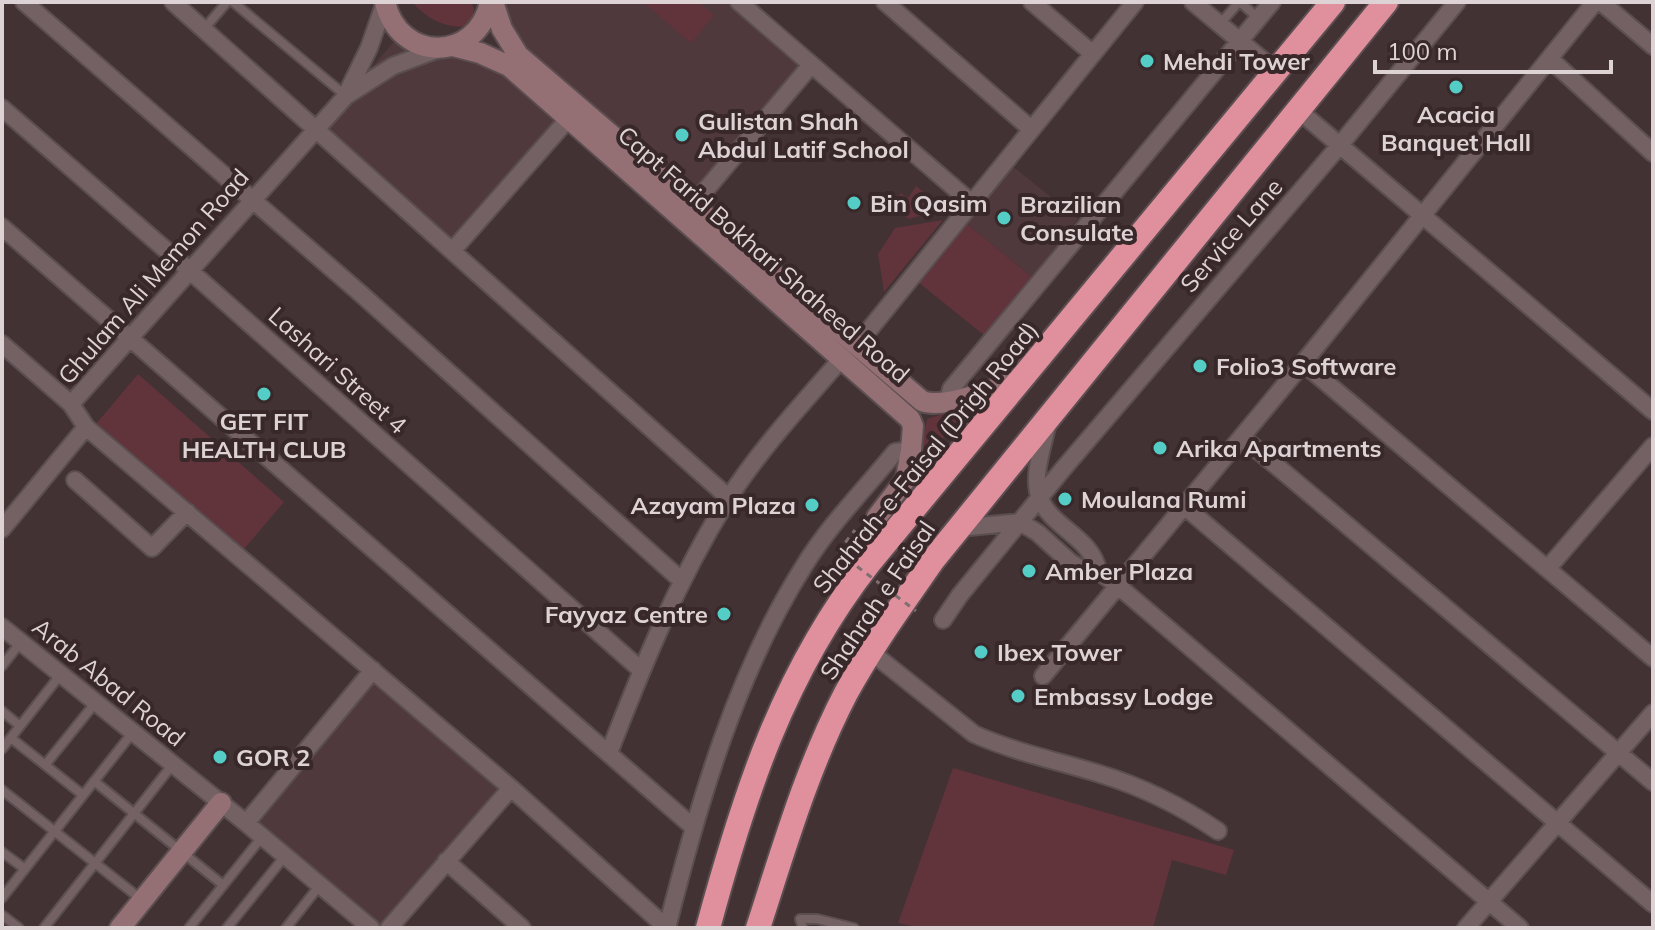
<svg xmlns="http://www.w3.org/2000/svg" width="1655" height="930" font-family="Mulish,sans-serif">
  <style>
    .built { fill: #50393c }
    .green { fill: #61333a }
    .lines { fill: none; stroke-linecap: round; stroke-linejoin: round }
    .lane-casing { stroke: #5b4e50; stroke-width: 12 }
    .street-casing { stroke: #5b4e50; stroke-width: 20 }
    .secondary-casing { stroke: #5b4e50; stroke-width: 24 }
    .highway-casing { stroke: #5b4e50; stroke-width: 28 }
    .path { stroke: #7d6e70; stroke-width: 3; stroke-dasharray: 6 6; stroke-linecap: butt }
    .lane { stroke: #736163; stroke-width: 8 }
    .street { stroke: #736163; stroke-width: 16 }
    .secondary { stroke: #946f74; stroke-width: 20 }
    .highway { stroke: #e08f9c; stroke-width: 24 }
    .path-bridge { stroke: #7d6e70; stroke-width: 3; stroke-dasharray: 6 6; stroke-linecap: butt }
    .poi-dot { fill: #54cdc6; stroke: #38282a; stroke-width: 3 }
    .labels { text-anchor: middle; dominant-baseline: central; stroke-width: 8; stroke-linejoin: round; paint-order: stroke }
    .poi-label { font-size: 24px; font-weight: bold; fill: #ded3d4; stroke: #38282a; text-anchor: start }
    .street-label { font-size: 24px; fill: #ded3d4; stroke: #38282a }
  </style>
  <rect width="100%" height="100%" fill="#423234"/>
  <path class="built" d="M 493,2 L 739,2 L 811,65 L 693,205 L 518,55 Z
    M 401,34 L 480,53 L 569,118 L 452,251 L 316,130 Z
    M 1006,161 L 1078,219 L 1032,277 L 961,219 Z
    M 373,670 L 511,788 L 389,928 L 371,928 L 246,823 Z"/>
  <path class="green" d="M 412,2 L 471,2 L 474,8 L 472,20 L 462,27 C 440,26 427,18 412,2 Z
    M 643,2 L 698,2 L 714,15 L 691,43 Z
    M 916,186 L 944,209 L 909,219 L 892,206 L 901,193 L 908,198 Z
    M 961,219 L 1032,277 L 985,336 L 913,278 Z
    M 943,220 L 884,292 L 878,254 L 895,228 Z
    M 138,374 L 284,502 L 244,549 L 96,424 Z
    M 969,406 L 917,471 L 927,419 Z
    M 953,768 L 1234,850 L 1226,875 L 1172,860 L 1153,928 L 923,928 L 898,923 Z"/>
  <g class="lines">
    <g class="lane-casing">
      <path id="lane" d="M 233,2 L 346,96
        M 1240,2 L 1258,18
        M 1220,24 L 1239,2
        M 204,29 L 227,2
        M 2,666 L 21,642
        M 2,711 L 20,726
        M 11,738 L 83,795
        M 2,749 L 61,674
        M 45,765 L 96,702
        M 94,781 L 223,885
        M 2,790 L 142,900
        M 2,852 L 25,869
        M 2,898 L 133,732
        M 2,915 L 19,928
        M 44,928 L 173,764
        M 189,928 L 262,837
        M 227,928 L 285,856
        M 286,928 L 320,885
        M 803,928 L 800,919 L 817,919 L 854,928"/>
    </g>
    <g class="street-casing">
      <path id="street" d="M 24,2 L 360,293 L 681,580
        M 173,2 L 729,498
        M 739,2 L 973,204
        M 885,2 L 1031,129
        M 1032,2 L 1093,54
        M 1193,2 L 1277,72
        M 1601,2 L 1653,46
        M 1551,60 L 1653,153
        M 346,95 L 369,48 L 385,2
        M 2,108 L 189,270 L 641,670
        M 1297,109 L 1653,411
        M 693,205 L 811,65
        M 2,227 L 692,826
        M 452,251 L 569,118
        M 2,344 L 71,404
        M 856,346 L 1135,2
        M 1303,363 L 1653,658
        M 948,401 L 951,389 L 1272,2
        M 1048,422 C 1044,444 1031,476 1040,498 C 1051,528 1092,537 1098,571
        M 86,427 L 511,788 L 667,928
        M 1242,437 L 1653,782
        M 75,480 L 152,548 L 187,512
        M 1184,506 L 1653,904
        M 959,528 L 1020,522 L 1038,533 L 1070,562 L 1084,571 L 1098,571 L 1117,585 L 1520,928
        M 2,529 L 86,427 L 71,404 L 346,96 L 393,66 L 439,49
        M 1548,568 L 1653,446
        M 943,620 L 960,595 L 1063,469 L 1340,145 L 1457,2
        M 2,627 L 246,823 L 371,928
        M 871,652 L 974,734 C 1014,752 1058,761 1100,774 C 1143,787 1181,806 1218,831
        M 1043,676 L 1303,363 L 1595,2
        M 609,753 C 643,665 678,579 728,499 C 761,448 803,403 843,357
        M 246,823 L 373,670
        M 446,861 L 522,928
        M 389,928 L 511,788
        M 667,928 C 698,805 736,673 804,566 C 829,525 865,489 895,452 L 911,450
        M 1466,928 L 1653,713"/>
    </g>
    <g class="secondary-casing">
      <path id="secondary" d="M 385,2 C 399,63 477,63 490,2
        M 493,2 L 502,29 L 518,55 L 922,401 C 945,410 999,387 1023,379
        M 453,46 L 480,53 L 509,66 L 910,419 L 913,426 L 911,450 L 906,479 L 877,517 L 869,563
        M 120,928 L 221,803"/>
    </g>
    <g class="highway-casing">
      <path id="highway" d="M 708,928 C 744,795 783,673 869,563 L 1333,2
        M 758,928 C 784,848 807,768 846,693 C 871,647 903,603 933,560 L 1386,2"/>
    </g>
    <path class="path" d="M 838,552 L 855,530"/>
    <use href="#lane" class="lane"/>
    <use href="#street" class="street"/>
    <use href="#secondary" class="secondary"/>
    <use href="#highway" class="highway"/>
    <path class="path-bridge" d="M 838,552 L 916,611"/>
  </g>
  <g class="poi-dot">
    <circle cx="1147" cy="61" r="8"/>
    <circle cx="1456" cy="87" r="8"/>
    <circle cx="682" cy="135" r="8"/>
    <circle cx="854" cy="203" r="8"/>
    <circle cx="1004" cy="218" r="8"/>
    <circle cx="1200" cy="366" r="8"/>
    <circle cx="264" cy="394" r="8"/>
    <circle cx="1160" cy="448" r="8"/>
    <circle cx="1065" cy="499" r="8"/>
    <circle cx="812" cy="505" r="8"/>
    <circle cx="1029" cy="571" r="8"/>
    <circle cx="724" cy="614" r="8"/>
    <circle cx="981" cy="652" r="8"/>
    <circle cx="1018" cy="696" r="8"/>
    <circle cx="220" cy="757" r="8"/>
  </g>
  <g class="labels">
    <g class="poi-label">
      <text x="1163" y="61">Mehdi Tower</text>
      <text x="1456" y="114" text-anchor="middle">Acacia<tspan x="1456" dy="28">Banquet Hall</tspan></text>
      <text x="698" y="121">Gulistan Shah<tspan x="698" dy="28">Abdul Latif School</tspan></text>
      <text x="870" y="203">Bin Qasim</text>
      <text x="1020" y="204">Brazilian<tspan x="1020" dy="28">Consulate</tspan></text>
      <text x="1216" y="366">Folio3 Software</text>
      <text x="264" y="421" text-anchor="middle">GET FIT<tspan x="264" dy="28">HEALTH CLUB</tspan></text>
      <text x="1176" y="448">Arika Apartments</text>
      <text x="1081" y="499">Moulana Rumi</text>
      <text x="796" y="505" text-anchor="end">Azayam Plaza</text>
      <text x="1045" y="571">Amber Plaza</text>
      <text x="708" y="614" text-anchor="end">Fayyaz Centre</text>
      <text x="997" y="652">Ibex Tower</text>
      <text x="1034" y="696">Embassy Lodge</text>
      <text x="236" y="757">GOR 2</text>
    </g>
    <g class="street-label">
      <text transform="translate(1231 235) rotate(-49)">Service Lane</text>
      <text transform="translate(764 254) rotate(41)">Capt Farid Bokhari Shaheed Road</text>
      <text transform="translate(153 276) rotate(-49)">Ghulam Ali Memon Road</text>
      <text transform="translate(338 370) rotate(42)">Lashari Street 4</text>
      <text transform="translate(925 457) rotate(-51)">Shahrah-e-Faisal (Drigh Road)</text>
      <text transform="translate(877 600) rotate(-56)">Shahrah e Faisal</text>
      <text transform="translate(109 682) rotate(39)">Arab Abad Road</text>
    </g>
  </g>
  <rect width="1655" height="930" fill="none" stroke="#ded3d4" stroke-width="8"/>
  <path d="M1375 60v12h236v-12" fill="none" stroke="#ded3d4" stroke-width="4"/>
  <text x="1387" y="60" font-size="24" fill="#ded3d4" stroke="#38282a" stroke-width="6" paint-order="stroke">100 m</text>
</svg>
